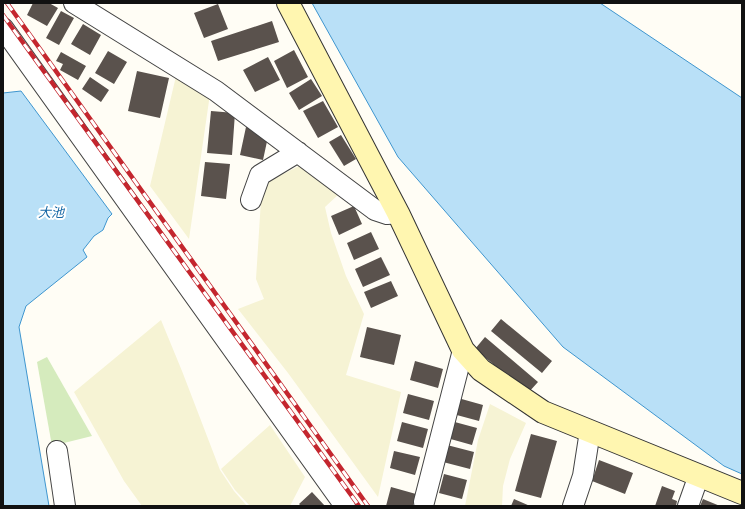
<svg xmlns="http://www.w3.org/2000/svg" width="745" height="509" font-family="'Zilla Slab','Noto Sans JP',serif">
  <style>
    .farmland { fill: #f6f3d4 }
    .green { fill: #d5ebbd }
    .water { fill: #b9e0f7; stroke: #3f96cf }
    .building { fill: #5a524d }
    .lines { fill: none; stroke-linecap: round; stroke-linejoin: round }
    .street-casing { stroke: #444; stroke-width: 22 }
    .secondary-casing { stroke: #333; stroke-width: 24 }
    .street { stroke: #fff; stroke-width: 20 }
    .secondary { stroke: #fff6b0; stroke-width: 22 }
    .rail-casing { stroke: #c4262e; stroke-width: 4.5 }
    .rail { stroke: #fff; stroke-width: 3; stroke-dasharray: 9; stroke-linecap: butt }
    .labels { text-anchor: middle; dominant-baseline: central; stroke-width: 4; stroke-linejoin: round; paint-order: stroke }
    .water-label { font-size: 13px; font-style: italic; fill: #1768a6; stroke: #fff }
  </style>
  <rect width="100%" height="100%" fill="#fffdf5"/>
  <path class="farmland" d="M 177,72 L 210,94 L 189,239 L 150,186 Z
    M 303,164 L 340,193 L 325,207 L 331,233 L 346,276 L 364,314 L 346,375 L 401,392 L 378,497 L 288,373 L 238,309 L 264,299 L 256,279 L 261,200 L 265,183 Z
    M 161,320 L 182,371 L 220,470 L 234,491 L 247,506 L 142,506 L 124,481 L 74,392 Z
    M 490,404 L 526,423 L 510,459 L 503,486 L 502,506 L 465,506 L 478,440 Z
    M 270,425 L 305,477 L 290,506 L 250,506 L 235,490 L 221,469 Z"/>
  <path class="green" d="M 47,357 L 92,436 L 52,446 L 37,362 Z"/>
  <path class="water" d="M 312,3 L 600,3 L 742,98 L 742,474 L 724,466 L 563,347 L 398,157 Z
    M 21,91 L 112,214 L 108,218 L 103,230 L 94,236 L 83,250 L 87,257 L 26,306 L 19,327 L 49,506 L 3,506 L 3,93 Z"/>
  <path class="building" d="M 33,3 L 49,3 L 58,8 L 47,26 L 27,15 Z
    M 218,4 L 228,29 L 204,38 L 194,13 Z
    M 61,11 L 74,18 L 59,45 L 46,38 Z
    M 272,21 L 279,42 L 218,61 L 211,41 Z
    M 83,24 L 101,35 L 90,55 L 71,44 Z
    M 294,50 L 308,77 L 287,88 L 274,61 Z
    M 108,51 L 127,62 L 114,84 L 95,73 Z
    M 61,52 L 86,66 L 78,80 L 60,70 L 63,64 L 56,61 Z
    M 268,57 L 280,80 L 255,92 L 243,70 Z
    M 137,71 L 169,78 L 160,118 L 128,111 Z
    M 90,77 L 109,90 L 101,102 L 82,89 Z
    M 311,79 L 322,96 L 299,110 L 289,93 Z
    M 323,101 L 338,127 L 318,138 L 303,111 Z
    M 211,111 L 235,113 L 232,155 L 207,153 Z
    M 246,127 L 269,132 L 263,160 L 240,155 Z
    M 341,135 L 356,159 L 344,166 L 329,142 Z
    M 205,162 L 230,164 L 226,199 L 201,196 Z
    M 354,206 L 362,224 L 339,235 L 331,216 Z
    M 371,232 L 379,249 L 354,260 L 347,243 Z
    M 381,257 L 390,275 L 363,287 L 355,269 Z
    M 391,281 L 398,296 L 371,308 L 364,292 Z
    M 501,319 L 552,361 L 542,373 L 491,331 Z
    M 367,327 L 401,335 L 394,365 L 360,357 Z
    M 485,337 L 538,382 L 528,393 L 475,349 Z
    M 415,361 L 443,369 L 438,388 L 410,380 Z
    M 408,394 L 434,401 L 429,420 L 403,413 Z
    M 458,398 L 483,405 L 479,421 L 453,414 Z
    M 451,421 L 477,428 L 472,445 L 447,438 Z
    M 402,422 L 428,429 L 423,448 L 397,441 Z
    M 531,434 L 557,441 L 541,498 L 515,491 Z
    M 447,445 L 474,452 L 470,469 L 443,462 Z
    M 394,451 L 420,457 L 415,475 L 390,468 Z
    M 599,460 L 633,473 L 625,494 L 592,481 Z
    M 444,474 L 467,480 L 462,499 L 439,493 Z
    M 662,486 L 675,491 L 672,499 L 677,501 L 676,506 L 655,506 Z
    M 391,487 L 416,494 L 413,506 L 386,506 Z
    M 312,492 L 325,506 L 301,506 L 299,504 Z
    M 514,499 L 530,506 L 511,506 Z
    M 703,499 L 720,506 L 700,506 Z"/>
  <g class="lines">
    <g class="street-casing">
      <path id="street" d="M 74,3 L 216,91 L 375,210 L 387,214 L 398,213
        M 3,28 L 345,506
        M 251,200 L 260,175 L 298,152
        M 57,451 L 65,506
        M 424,502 L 463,350
        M 573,506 L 583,476 L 590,431
        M 688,506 L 699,475"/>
    </g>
    <g class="secondary-casing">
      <path id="secondary" d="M 288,3 L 398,213 L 463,350 L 481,370 L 543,412 L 742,493"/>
    </g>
    <use href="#street" class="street"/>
    <use href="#secondary" class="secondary"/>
    <g class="rail-casing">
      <path id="rail" d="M 7,3 L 368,506
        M 3,15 L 359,506"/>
    </g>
    <use href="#rail" class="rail"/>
  </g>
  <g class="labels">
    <g class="water-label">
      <text x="51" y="212">大池</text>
    </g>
  </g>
  <rect width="745" height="509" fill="none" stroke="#111111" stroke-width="8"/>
</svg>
